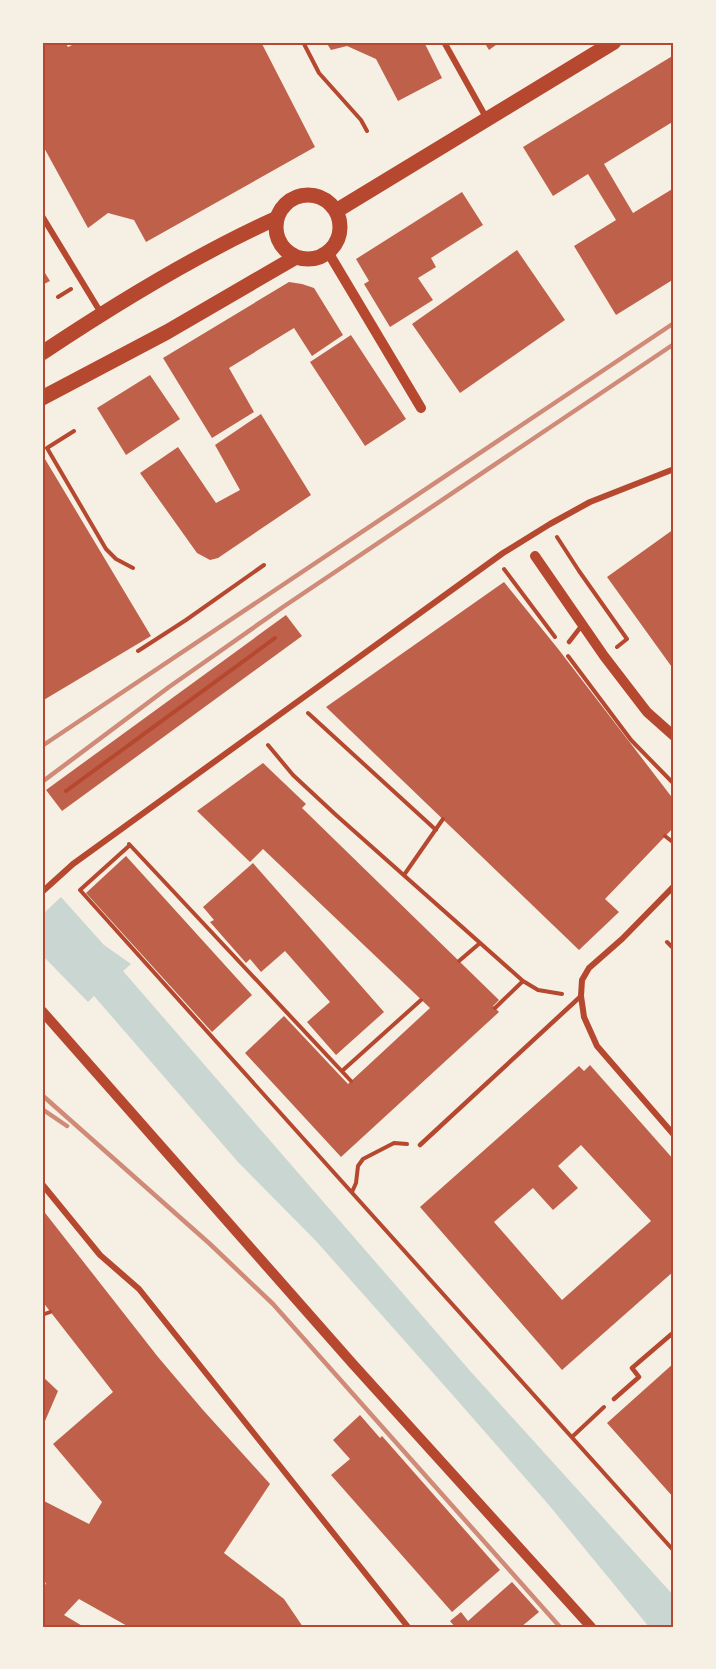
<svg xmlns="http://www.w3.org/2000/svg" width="716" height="1669" font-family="Mulish,sans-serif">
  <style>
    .water { fill: #c9d6d2 }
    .building { fill: #bf614a; fill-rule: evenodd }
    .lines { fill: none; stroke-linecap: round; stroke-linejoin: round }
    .path { stroke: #b5482f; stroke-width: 4 }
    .service { stroke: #b5482f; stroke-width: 4.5 }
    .minor { stroke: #b5482f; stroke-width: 6 }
    .tertiary { stroke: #b5482f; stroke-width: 10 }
    .primary { stroke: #b5482f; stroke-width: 15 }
    .rail { stroke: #cf8b77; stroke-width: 4.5 }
    .neatline { fill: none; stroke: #b5482f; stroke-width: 2 }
  </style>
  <rect width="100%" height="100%" fill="#f6efe4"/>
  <path class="water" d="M 61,897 L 104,945 L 131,964 L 123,971 L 471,1372 L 674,1596 L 674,1627 L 649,1627 L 548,1504 L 450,1392 L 316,1241 L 238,1162 L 94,996 L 88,1002 L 42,955 L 42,915 Z"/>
  <path class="building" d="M 42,42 L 65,42 L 68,47 L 78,42 L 261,42 L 315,147 L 146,242 L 134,220 L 108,213 L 88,228 L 42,144 Z
    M 326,42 L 424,42 L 442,78 L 398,101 L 376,59 L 347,46 L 331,50 Z
    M 484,42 L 500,42 L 489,50 Z
    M 674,55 L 674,121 L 604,164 L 633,213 L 674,188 L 674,279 L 616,315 L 574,246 L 616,220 L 588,174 L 553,196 L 523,147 Z
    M 462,192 L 483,225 L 431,258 L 436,267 L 418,278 L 433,300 L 390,327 L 364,284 L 369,281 L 356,259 Z
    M 517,250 L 565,320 L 460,393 L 412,324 Z
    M 42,268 L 50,281 L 42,285 Z
    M 289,282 L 302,284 L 314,288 L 343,335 L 312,356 L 294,328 L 229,368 L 254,412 L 212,438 L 163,358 Z
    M 351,335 L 406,419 L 365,446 L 310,362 Z
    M 150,375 L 180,419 L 126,455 L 97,408 Z
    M 261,414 L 311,495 L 218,558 L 210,560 L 197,553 L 140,473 L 178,447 L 216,503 L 240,490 L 215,445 Z
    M 42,454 L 151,636 L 42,701 Z
    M 674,529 L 674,670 L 607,577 Z
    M 504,582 L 559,650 L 674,800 L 674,827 L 605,899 L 619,912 L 579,950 L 326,707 Z
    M 286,615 L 302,636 L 62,811 L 46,790 Z
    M 263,763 L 306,804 L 302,808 L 499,1000 L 493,1006 L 499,1012 L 341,1157 L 245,1053 L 284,1016 L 348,1084 L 430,1008 L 263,849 L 250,862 L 197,811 Z
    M 126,856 L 252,995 L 212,1032 L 86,893 Z
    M 253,863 L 384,1012 L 336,1055 L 307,1022 L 330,1002 L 285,951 L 261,972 L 250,959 L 246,963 L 210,922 L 214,920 L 203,907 Z
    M 590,1065 L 674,1160 L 674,1271 L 562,1370 L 420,1207 L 579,1066 L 584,1071 ZM 581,1145 L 651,1221 L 562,1300 L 494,1222 L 533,1188 L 553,1210 L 578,1188 L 558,1166 Z
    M 42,1209 L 158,1357 L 203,1410 L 270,1484 L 224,1553 L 284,1599 L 303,1627 L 129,1627 L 79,1599 L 64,1615 L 84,1627 L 42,1627 L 42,1591 L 46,1583 L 42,1581 L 42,1500 L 89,1524 L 102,1502 L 53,1444 L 113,1392 L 42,1301 Z
    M 674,1363 L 674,1498 L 607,1423 Z
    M 42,1376 L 58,1391 L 42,1428 Z
    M 360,1415 L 380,1438 L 382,1436 L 500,1570 L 452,1612 L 331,1475 L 350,1459 L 333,1440 Z
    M 512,1582 L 539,1612 L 521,1627 L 455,1627 L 450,1621 L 461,1612 L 468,1621 Z"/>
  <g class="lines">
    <path class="path" d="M 303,42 L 319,73 L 361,120 L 367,131
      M 58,297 L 71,289
      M 74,431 L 47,448 L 106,549 L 116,559 L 133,568
      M 557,537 L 579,571 L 627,639 L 617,647
      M 504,569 L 555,637
      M 138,651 L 186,620 L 264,565
      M 568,656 L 631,740 L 674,784
      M 308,713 L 436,830
      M 268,745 L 293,775 L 336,815 L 523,981 L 538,990 L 562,994
      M 66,791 L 275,638
      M 665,836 L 674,843
      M 129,844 L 351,1081
      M 130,845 L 80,890 L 674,1551
      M 404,875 L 443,819
      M 667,942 L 674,949
      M 459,961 L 480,943
      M 495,1008 L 523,981
      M 342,1071 L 421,1000
      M 352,1192 L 356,1183 L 358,1166 L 363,1159 L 394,1143 L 407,1144
      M 42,1315 L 50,1312
      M 572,1437 L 604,1407"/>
    <path class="service" d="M 569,642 L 583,624
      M 420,1145 L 581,996
      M 614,1399 L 639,1377 L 632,1368 L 674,1332"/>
    <path class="minor" d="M 444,42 L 487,119
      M 42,216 L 101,313
      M 674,886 L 622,939 L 589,968 L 582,980 L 581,996 L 584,1017 L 597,1046 L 674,1135
      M 42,892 L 73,864 L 503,553 L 550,524 L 590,502 L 674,469
      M 42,1184 L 100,1255 L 139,1289 L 408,1627"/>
    <path class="tertiary" d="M 328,252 L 421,408
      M 535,556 L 604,656 L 647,712 L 674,736
      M 42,1011 L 352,1363 L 591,1627"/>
    <path class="primary" d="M276 227a32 32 0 1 1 64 0a32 32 0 1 1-64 0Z
      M 336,211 L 614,42
      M 42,353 C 117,303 195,255 277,218
      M 42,398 L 167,332 L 296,257"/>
    <path class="rail" d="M 42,746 L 674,323
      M 42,782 L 169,687 L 283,607 L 674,344
      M 42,1095 L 210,1244 L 273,1304 L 560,1627
      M 42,1109 L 67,1126"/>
  </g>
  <rect width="716" height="1669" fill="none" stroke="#f6efe4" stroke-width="87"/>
  <rect x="44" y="44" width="628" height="1582" class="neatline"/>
</svg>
